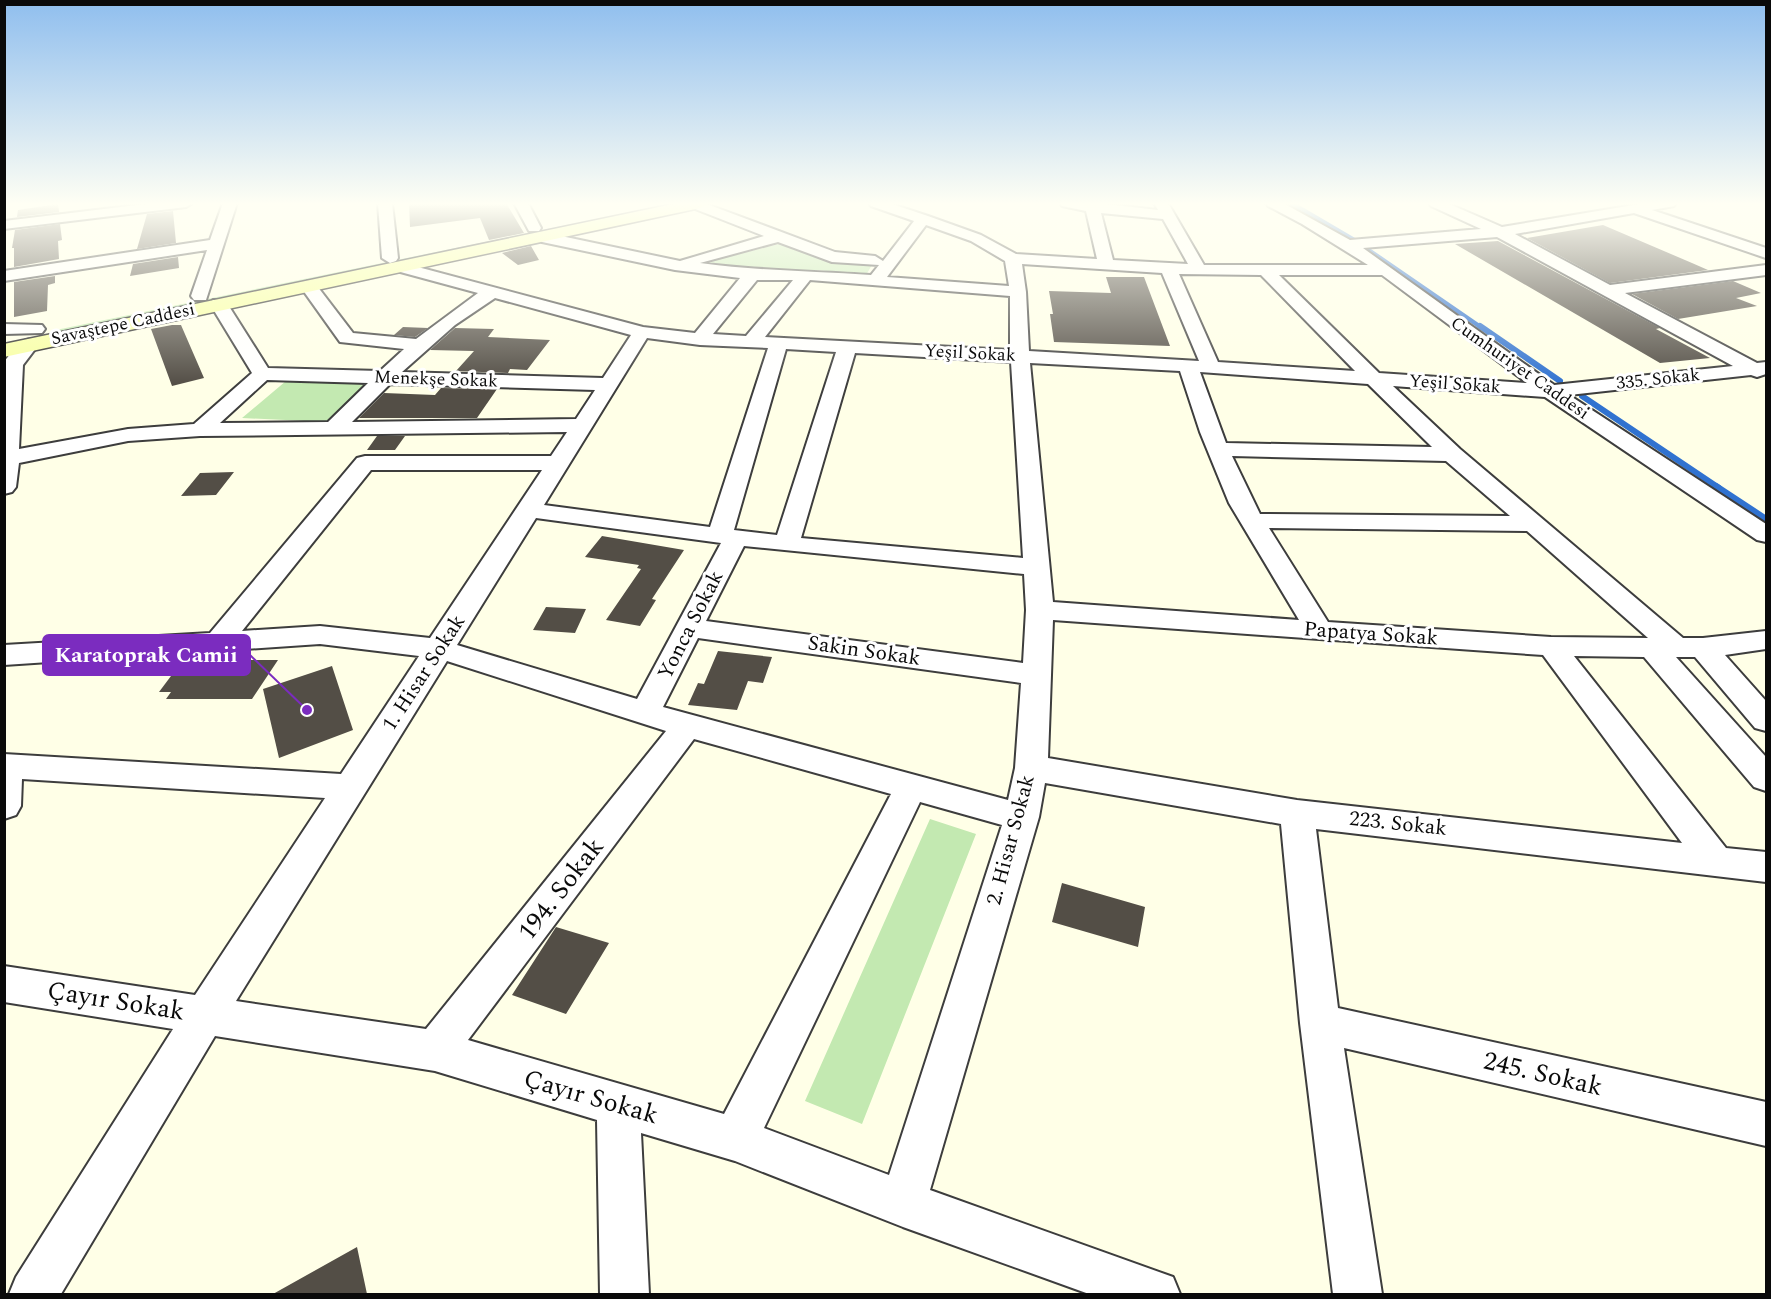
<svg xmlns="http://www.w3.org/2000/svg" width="1771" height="1299" font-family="Spectral,serif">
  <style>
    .green { fill: #c3e9b1 }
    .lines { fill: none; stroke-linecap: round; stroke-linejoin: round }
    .stream-far2 { stroke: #3072d0; stroke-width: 4.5 }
    .stream-far1 { stroke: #3072d0; stroke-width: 6 }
    .stream { stroke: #3072d0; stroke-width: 8 }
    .building { fill: #534e46 }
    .minor-casing { stroke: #3d3d3d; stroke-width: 4 }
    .secondary-casing { stroke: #2c2c2c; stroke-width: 3 }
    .minor { fill: #fff; fill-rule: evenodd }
    .secondary { fill: #f8ffa2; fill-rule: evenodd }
    .labels { text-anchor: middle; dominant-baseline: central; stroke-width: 6; stroke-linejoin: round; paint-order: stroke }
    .far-street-label { font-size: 18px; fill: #0a0a0a; stroke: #fff }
    .street-label { font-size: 21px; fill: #0a0a0a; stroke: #fff }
    .near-street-label { font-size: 26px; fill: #0a0a0a; stroke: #fff }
    .leader { fill: none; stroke: #7b2cbf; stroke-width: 2 }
    .callout-dot { fill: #7b2cbf; stroke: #fff; stroke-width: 2 }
    .callout { fill: #7b2cbf; stroke: #7b2cbf; stroke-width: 2 }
    .callout-label { font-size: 22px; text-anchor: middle; font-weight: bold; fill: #fff }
  </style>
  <rect width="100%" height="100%" fill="#ffffe7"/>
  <path class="green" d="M 674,203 L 679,203 L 51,335 L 51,331 Z
    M 779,244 L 832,262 L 872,265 L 866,275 L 817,270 L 745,270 L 707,262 Z
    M 286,381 L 367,384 L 328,422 L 242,418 Z
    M 930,819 L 976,834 L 862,1124 L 805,1101 Z"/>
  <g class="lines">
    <path class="stream-far2" d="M 1291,203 L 1354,240
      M 1367,249 L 1482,328"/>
    <path class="stream-far1" d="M 1480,326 L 1560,381
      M 1582,396 L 1719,488"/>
    <path class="stream" d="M 1716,487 L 1766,520"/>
  </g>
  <path class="building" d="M 409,203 L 506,203 L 524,233 L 489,240 L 480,218 L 410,227 Z
    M 58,204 L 59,212 L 17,217 L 18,210 Z
    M 173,211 L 176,243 L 137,249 L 147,214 Z
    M 60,224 L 62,240 L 58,241 L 59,259 L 14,267 L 14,248 L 12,248 L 15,230 Z
    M 1603,225 L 1692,263 L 1708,270 L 1610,283 L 1527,238 Z
    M 1498,241 L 1660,328 L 1656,329 L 1710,358 L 1660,363 L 1455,244 Z
    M 531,246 L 539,260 L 518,265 L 502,253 Z
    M 178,257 L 179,268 L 130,276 L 133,264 Z
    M 55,276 L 55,283 L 48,285 L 47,311 L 14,317 L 14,282 Z
    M 1106,277 L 1144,277 L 1170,346 L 1054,342 L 1050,314 L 1053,314 L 1049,291 L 1111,293 Z
    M 1733,281 L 1761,293 L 1736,298 L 1757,306 L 1678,319 L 1632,294 Z
    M 172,325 L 181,325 L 204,378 L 172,386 L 151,329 Z
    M 403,327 L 428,328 L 415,337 L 394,335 Z
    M 455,328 L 494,329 L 488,337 L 550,340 L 527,370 L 510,369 L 508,373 L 456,371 L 474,351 L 430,350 Z
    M 441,388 L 497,389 L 477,418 L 359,418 L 384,393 L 435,395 Z
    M 377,436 L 405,436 L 395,450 L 367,450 Z
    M 234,472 L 216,495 L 181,496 L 200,473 Z
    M 602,536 L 684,550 L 652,599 L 656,600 L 640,626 L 606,620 L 641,569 L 637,568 L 639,565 L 585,557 Z
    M 546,607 L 586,609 L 575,633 L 533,630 Z
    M 718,651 L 772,657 L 763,683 L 748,681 L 737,710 L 688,705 L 698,683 L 704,684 Z
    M 183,660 L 278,660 L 252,699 L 166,699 L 171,692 L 159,692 Z
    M 332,666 L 353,730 L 279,758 L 263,689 Z
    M 1062,883 L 1145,907 L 1138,947 L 1052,922 Z
    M 556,927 L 609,943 L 566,1014 L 512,995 Z
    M 357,1247 L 367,1294 L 273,1294 Z"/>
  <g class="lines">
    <g class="minor-casing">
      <path id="minor" d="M 154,203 L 193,203 L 186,207 L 4,229 L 4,221 Z
        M 223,203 L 237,203 L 206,300 L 194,300 L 191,296 L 207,250 L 4,281 L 4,271 L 210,240 Z
        M 378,203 L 392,203 L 398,258 L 396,261 L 390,263 L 382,258 Z
        M 514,203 L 528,203 L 541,228 L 539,231 L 529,231 Z
        M 689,203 L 704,203 L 835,252 L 875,256 L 883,261 L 914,221 L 871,206 L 869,203 L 889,203 L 928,216 L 981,235 L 1016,254 L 1097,259 L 1086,211 L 1062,206 L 1060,203 L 1098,203 L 1158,210 L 1154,203 L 1168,203 L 1204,265 L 1368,265 L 1302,224 L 1268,206 L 1266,203 L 1283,203 L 1350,240 L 1481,229 L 1431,206 L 1429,203 L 1447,203 L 1502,227 L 1646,203 L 1676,203 L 1674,206 L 1652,210 L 1766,248 L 1766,258 L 1634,213 L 1515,234 L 1610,285 L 1766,265 L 1766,275 L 1625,293 L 1757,363 L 1766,362 L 1766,374 L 1757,377 L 1751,375 L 1569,395 L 1766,524 L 1766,542 L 1757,540 L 1545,397 L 1393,386 L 1460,449 L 1683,638 L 1703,638 L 1766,631 L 1766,649 L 1725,655 L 1766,701 L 1766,731 L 1755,728 L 1695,657 L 1676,657 L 1766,757 L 1766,791 L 1754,787 L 1644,657 L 1574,656 L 1726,848 L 1766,852 L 1766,882 L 1316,829 L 1338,1008 L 1766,1102 L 1766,1146 L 1344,1048 L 1382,1294 L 1333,1294 L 1300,1023 L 1281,824 L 1045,783 L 1039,817 L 930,1190 L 1173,1277 L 1180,1294 L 1089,1294 L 903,1227 L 735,1161 L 641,1133 L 649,1294 L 600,1294 L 597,1120 L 435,1071 L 215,1036 L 61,1294 L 9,1294 L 16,1277 L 173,1029 L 4,1002 L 4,966 L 195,995 L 325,798 L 22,779 L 21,806 L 16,815 L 4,819 L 4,754 L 341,774 L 419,656 L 320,644 L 4,665 L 4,645 L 210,633 L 357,458 L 365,456 L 551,456 L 567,432 L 200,436 L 128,441 L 19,463 L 16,487 L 12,492 L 4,494 L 4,362 C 13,351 21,336 37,340 L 39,344 L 23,365 L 19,449 L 128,429 L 194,424 L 252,373 L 210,304 L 213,300 L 225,300 L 268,368 L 380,371 L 404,349 L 340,342 L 300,286 L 308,281 L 314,282 L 353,333 L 416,339 L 478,293 L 393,270 L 391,267 L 393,264 L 399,262 L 643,327 L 695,333 L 740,278 L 675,270 L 542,242 L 534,237 L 542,232 L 680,261 L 764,236 L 690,207 ZM 1101,213 L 1163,219 L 1188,264 L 1113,260 ZM 926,225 L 971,241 L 1005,261 L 1009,286 L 887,277 ZM 1497,237 L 1733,366 L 1554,385 L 1363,248 ZM 778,242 L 832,262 L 879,265 L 871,275 C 814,271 757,271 700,263 ZM 1022,264 L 1162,273 L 1199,361 L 1029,351 L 1026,292 ZM 1179,274 L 1261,275 L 1355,371 L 1218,362 ZM 1279,275 L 1382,275 L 1527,383 L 1379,373 ZM 757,280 L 793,280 L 746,336 L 713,334 ZM 810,280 L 1010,296 L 1010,350 L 765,337 ZM 495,298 L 631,335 L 603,378 L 402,372 L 455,325 ZM 647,338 L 700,345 L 768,348 L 710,527 L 544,505 ZM 786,349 L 836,352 L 777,535 L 734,530 ZM 855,353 L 1011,362 L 1023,558 L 801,538 ZM 1030,363 L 1180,371 L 1200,432 L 1229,503 L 1299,620 L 1053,602 ZM 1200,372 L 1368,384 L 1432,447 L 1226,443 ZM 267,380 L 368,383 L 328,422 L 220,423 ZM 390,384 L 595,390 L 576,419 L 352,422 ZM 1232,456 L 1446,461 L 1510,516 L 1260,514 ZM 371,470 L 542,470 L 430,638 L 320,626 L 242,631 ZM 536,518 L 721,543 L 637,699 L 457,645 ZM 1269,528 L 1527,531 L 1648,638 L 1551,637 L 1328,622 ZM 744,546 L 1024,574 L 1026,610 L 1023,663 L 706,621 ZM 1053,620 L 1543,655 L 1682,843 L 1297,800 L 1048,758 ZM 698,638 L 1021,683 L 1015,768 L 1008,800 L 663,707 ZM 447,661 L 666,731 L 426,1029 L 236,1001 ZM 694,739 L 891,794 L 724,1114 L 468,1040 ZM 920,802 L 1002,825 L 889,1175 L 764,1128 Z
        M 4,324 L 42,325 L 45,329 L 42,333 L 4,334 Z"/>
    </g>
    <g class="secondary-casing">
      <path id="secondary" d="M 678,203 L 708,203 L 700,208 L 4,357 L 4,344 Z"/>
    </g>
    <use href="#minor" class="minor"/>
    <use href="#secondary" class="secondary"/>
  </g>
  <linearGradient id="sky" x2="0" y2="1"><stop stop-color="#8fbeee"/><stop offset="0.53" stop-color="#fffff4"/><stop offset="1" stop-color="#fffff4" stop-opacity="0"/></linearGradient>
  <rect width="1771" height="385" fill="url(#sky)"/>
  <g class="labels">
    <g class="far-street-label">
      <text transform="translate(123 324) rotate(-12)">Savaştepe Caddesi</text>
      <text transform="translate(970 353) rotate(3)">Yeşil Sokak</text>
      <text transform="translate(1520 368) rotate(35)">Cumhuriyet Caddesi</text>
      <text transform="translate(436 379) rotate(2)">Menekşe Sokak</text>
      <text transform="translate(1658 379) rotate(-6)">335. Sokak</text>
      <text transform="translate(1455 384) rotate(4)">Yeşil Sokak</text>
    </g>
    <g class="street-label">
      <text transform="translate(691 625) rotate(-63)">Yonca Sokak</text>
      <text transform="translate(1371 634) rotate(4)">Papatya Sokak</text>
      <text transform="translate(864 651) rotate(8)">Sakin Sokak</text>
      <text transform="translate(424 673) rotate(-57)">1. Hisar Sokak</text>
      <text transform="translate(1398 824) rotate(6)">223. Sokak</text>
      <text transform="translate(1011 840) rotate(-75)">2. Hisar Sokak</text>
    </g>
    <g class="near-street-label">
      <text transform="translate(561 889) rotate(-52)">194. Sokak</text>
      <text transform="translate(116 1001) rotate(9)">Çayır Sokak</text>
      <text transform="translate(1543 1074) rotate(13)">245. Sokak</text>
      <text transform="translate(591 1097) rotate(16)">Çayır Sokak</text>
    </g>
  </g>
  <path class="leader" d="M307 710L250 655"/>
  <circle class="callout-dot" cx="307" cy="710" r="6"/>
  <rect class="callout" x="43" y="635" width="207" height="40" rx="6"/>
  <g class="callout-label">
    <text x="146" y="662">Karatoprak Camii</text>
  </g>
  <rect width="1771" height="1299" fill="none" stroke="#0a0a0a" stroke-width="12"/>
</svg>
